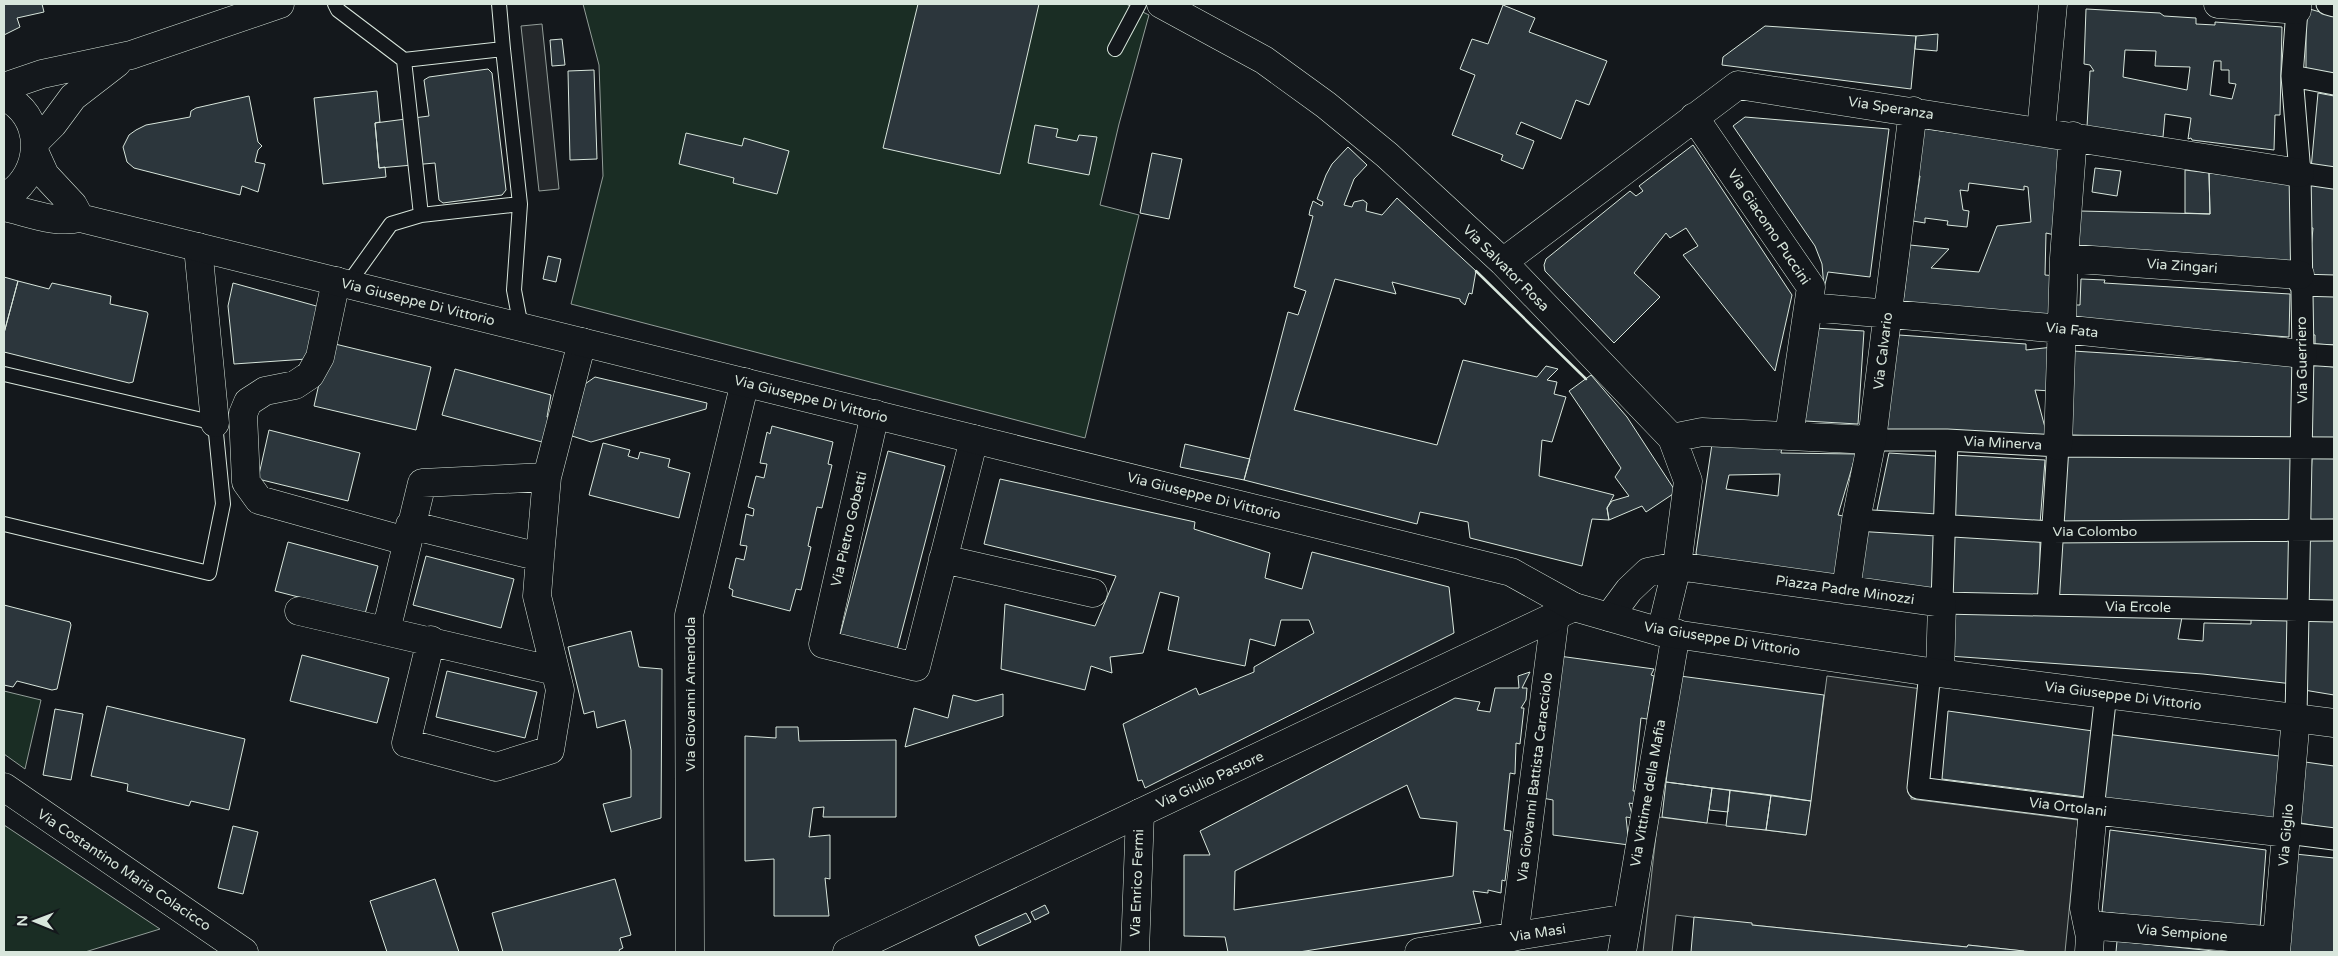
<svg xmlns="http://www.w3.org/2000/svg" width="2338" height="956" font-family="'Varela Round',sans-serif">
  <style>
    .green { fill: #1a2d24; stroke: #939e99 }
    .parking { fill: #24282b; stroke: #939e99 }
    .building { fill: #2c363c; stroke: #d8e6dc; fill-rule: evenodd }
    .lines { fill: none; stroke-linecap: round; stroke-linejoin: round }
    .service-casing { stroke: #d8e6dc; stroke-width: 16 }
    .pedestrian-casing { stroke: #d8e6dc; stroke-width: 23 }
    .minor-casing { stroke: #d8e6dc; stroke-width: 29 }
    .tertiary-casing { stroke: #d8e6dc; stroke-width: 29 }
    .secondary-casing { stroke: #d8e6dc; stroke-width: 29 }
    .service { stroke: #14181c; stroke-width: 14 }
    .pedestrian { stroke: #14181c; stroke-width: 21 }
    .minor { stroke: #14181c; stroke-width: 28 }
    .tertiary { stroke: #14181c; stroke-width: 28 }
    .secondary { stroke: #14181c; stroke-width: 28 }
    .wall { stroke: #d8e6dc; stroke-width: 2.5 }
    .labels { text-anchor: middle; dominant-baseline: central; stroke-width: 4; stroke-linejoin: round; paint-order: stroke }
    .street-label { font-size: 14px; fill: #d8e6dc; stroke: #14181c }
  </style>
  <rect width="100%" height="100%" fill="#14181c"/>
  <path class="green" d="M 583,4 L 1126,4 L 1149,15 L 1119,124 L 1100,205 L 1139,215 L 1085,438 L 571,304 L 603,176 L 599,65 Z
    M 4,691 L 41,700 L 25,769 L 4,754 Z
    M 4,825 L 160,929 L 85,952 L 4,952 Z"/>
  <path class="parking" d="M 542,24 L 559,189 L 539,191 L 521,26 Z
    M 1827,676 L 1922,689 L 1911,799 L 2078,820 L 2065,952 L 2033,952 L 1968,945 L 1967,947 L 1752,925 L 1676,915 L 1672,952 L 1643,952 L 1658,817 L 1806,835 Z"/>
  <path class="building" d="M 4,4 L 42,4 L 44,12 L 17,18 L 20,27 L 4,35 Z
    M 918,4 L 1039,4 L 1000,174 L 883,148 Z
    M 1503,5 L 1535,18 L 1529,32 L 1607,61 L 1589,105 L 1576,100 L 1561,139 L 1521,122 L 1516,134 L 1534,141 L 1523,169 L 1501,160 L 1503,155 L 1452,135 L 1475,75 L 1460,69 L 1472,39 L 1488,44 Z
    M 2306,8 L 2334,16 L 2334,79 L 2306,73 Z
    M 2086,9 L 2160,13 L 2164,16 L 2196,18 L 2196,24 L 2215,25 L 2215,22 L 2282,27 L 2280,115 L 2275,115 L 2274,150 L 2192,140 L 2191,138 L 2188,139 L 2191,118 L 2165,114 L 2163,137 L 2087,127 L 2090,71 L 2094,71 L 2090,65 L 2084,64 ZM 2125,50 L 2156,51 L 2155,66 L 2190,67 L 2187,90 L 2123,77 ZM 2214,61 L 2221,61 L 2221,70 L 2229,70 L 2229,83 L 2236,84 L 2232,99 L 2210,95 Z
    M 1765,26 L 1916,36 L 1911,89 L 1722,65 L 1723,57 Z
    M 1938,34 L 1937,51 L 1915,49 L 1916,36 Z
    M 562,39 L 565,65 L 552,66 L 550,40 Z
    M 488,69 L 492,73 L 506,190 L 502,195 L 443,203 L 439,200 L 435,163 L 379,168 L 375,123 L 429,116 L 424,80 L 429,77 Z
    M 594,70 L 597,159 L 570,160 L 568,71 Z
    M 377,91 L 380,122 L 375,123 L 379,168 L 385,167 L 386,177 L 323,184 L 314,98 Z
    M 2318,93 L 2334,96 L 2334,172 L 2311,169 Z
    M 249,96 L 258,142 L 262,146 L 258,150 L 255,162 L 265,164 L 258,192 L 242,186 L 240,195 L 134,168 L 127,162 L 123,147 L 129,135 L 136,130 L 146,125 L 190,117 L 191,111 L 196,108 Z
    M 1745,117 L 1889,129 L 1870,277 L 1828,272 L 1824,288 L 1822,264 L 1815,246 L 1733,126 Z
    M 1035,125 L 1058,129 L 1056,137 L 1077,141 L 1079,135 L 1097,137 L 1089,175 L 1028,163 Z
    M 1919,128 L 2067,148 L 2059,236 L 2046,233 L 2045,275 L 2057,276 L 2057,320 L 1902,310 L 1910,245 L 1949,249 L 1931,268 L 1979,272 L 1997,226 L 2031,222 L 2028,187 L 2024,186 L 2024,190 L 1969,183 L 1968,191 L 1960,190 L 1963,210 L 1969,211 L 1967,227 L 1947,225 L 1948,221 L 1925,218 L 1925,223 L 1913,221 L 1920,176 L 1912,175 Z
    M 686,133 L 742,146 L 744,138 L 789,151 L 777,194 L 733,183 L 734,178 L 679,164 Z
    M 1693,145 L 1792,295 L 1775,371 L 1683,255 L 1698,246 L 1686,228 L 1670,238 L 1666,233 L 1634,273 L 1660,297 L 1614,343 L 1545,271 L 1544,265 L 1546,259 L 1630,191 L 1636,196 L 1643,191 L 1639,186 Z
    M 1348,147 L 1367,165 L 1354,179 L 1344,205 L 1352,207 L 1354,202 L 1363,200 L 1367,203 L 1366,211 L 1382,215 L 1397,198 L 1476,271 L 1472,294 L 1469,293 L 1465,305 L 1460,301 L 1460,299 L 1392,282 L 1396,294 L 1335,279 L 1294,410 L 1437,445 L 1463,360 L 1537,377 L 1546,366 L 1558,369 L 1547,380 L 1557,382 L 1554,394 L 1566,397 L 1552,442 L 1542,440 L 1539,476 L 1614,495 L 1607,508 L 1609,520 L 1592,519 L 1582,566 L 1470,538 L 1468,522 L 1420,512 L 1417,524 L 1244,480 L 1288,312 L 1298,315 L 1306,291 L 1294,287 L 1313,216 L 1309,215 L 1310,210 L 1313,201 L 1322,206 L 1323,202 L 1317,199 L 1326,175 L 1332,164 Z
    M 1152,153 L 1182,159 L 1169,219 L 1140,213 Z
    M 2095,168 L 2121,171 L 2117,196 L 2092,192 Z
    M 2185,170 L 2209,173 L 2210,214 L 2185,213 Z
    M 2209,173 L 2292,182 L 2291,265 L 2078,251 L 2080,211 L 2210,214 Z
    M 2308,184 L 2334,186 L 2334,280 L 2308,280 L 2313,228 L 2308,227 Z
    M 548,256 L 561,259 L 556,282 L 543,279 Z
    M 4,277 L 18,281 L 4,333 Z
    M 2081,279 L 2105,280 L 2104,283 L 2290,294 L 2289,337 L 2075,322 L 2075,305 L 2080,305 Z
    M 18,281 L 49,289 L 52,283 L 111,296 L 110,304 L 147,312 L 148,314 L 133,382 L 129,383 L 4,352 L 4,333 Z
    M 233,283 L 320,307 L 307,359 L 234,364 L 228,306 Z
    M 2307,295 L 2334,295 L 2334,352 L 2333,345 L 2315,344 L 2315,335 L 2308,334 Z
    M 1814,328 L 1864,331 L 1858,424 L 1805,421 Z
    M 1899,335 L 2026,344 L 2026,350 L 2053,347 L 2051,391 L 2035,390 L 2047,435 L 1885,431 Z
    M 335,344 L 431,367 L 416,430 L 314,406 L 323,366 Z
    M 2073,351 L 2295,365 L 2295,442 L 2068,435 Z
    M 2312,360 L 2324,360 L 2324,366 L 2334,367 L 2334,441 L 2311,441 Z
    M 455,369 L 551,395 L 547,417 L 549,417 L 542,442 L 442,415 Z
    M 1591,375 L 1627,417 L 1676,492 L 1646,512 L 1642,506 L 1609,520 L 1607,508 L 1612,501 L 1629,496 L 1615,477 L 1621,468 L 1569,391 Z
    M 595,377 L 707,403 L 706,409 L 591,442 L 572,436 L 585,384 Z
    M 772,426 L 833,442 L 828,464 L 832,465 L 822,508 L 817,507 L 808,546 L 811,547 L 801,590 L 796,589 L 790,611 L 732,596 L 733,590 L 729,588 L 736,558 L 744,560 L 747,546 L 740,545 L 746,514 L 753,516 L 754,509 L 748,507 L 756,476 L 764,478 L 767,464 L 760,463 L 767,432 L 770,434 Z
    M 269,430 L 360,453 L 348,501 L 258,479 Z
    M 603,443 L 630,450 L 628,456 L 638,459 L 640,452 L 670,459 L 668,467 L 690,473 L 679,518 L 589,495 Z
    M 1185,444 L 1250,459 L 1244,480 L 1180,467 Z
    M 1712,444 L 1782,446 L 1781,453 L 1856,454 L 1838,515 L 1849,517 L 1838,578 L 1697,556 L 1696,553 ZM 1780,474 L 1778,496 L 1726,489 L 1729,475 Z
    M 888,451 L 945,466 L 897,650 L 840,635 Z
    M 1889,453 L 1936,456 L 1937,517 L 1876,515 Z
    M 1953,455 L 2045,460 L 2040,524 L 1954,519 Z
    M 2296,455 L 2294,524 L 2063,524 L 2066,456 Z
    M 2312,456 L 2334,456 L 2334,523 L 2309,523 Z
    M 1000,479 L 1195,522 L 1194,529 L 1270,553 L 1265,578 L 1302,589 L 1312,552 L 1449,587 L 1454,633 L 1145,788 L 1142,780 L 1138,781 L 1123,724 L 1196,688 L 1199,695 L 1254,672 L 1254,667 L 1314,633 L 1309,620 L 1281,620 L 1275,646 L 1250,639 L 1245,666 L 1168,650 L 1179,597 L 1160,592 L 1143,653 L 1110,657 L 1112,673 L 1091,666 L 1085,690 L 1001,669 L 1005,604 L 1095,626 L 1116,576 L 984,544 Z
    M 1863,528 L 1939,534 L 1936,592 L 1858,582 Z
    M 1953,536 L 2040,540 L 2040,599 L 1952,597 Z
    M 2293,539 L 2290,603 L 2058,600 L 2060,541 Z
    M 2308,539 L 2334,539 L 2334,604 L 2305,604 Z
    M 288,542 L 378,566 L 365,614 L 275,591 Z
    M 426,556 L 514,579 L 501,628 L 413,605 Z
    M 4,605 L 70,622 L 71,625 L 57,689 L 52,690 L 17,681 L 13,687 L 4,685 Z
    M 1949,613 L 2182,617 L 2178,639 L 2203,641 L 2204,623 L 2251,624 L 2251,618 L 2292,618 L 2293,684 L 2203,674 L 1949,656 Z
    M 2304,619 L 2334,620 L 2334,695 L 2304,690 Z
    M 631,631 L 639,667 L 662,669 L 661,818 L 611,832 L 603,804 L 631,797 L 631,750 L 625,720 L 597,728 L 594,711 L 584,714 L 568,647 Z
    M 302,655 L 389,678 L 377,723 L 290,701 Z
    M 1559,656 L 1654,669 L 1651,675 L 1654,676 L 1647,719 L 1641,718 L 1633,791 L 1637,791 L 1635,804 L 1629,803 L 1633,818 L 1626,817 L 1629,845 L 1553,835 L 1553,800 L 1537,797 Z
    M 447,671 L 537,692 L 525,738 L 436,717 Z
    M 1530,672 L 1522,688 L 1527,688 L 1526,700 L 1521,708 L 1524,708 L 1520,744 L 1516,743 L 1515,774 L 1510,773 L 1504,830 L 1511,831 L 1505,881 L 1502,880 L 1501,893 L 1488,890 L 1488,893 L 1473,891 L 1481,923 L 1299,952 L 1228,952 L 1225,937 L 1184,936 L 1184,855 L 1210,855 L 1200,831 L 1455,698 L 1480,702 L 1477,710 L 1490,712 L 1495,688 L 1519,688 L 1518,676 ZM 1407,785 L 1420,818 L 1457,822 L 1453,876 L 1234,910 L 1235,871 Z
    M 1680,676 L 1824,695 L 1811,801 L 1666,782 Z
    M 1003,694 L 1003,716 L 905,747 L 914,708 L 948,718 L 953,695 L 976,701 Z
    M 107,706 L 245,739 L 229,810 L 191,801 L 189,806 L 127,791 L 128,784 L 91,776 Z
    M 55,709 L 83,714 L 71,780 L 43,775 Z
    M 1948,711 L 2093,731 L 2085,797 L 1942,779 Z
    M 776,727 L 798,727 L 799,741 L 896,740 L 896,817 L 823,817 L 824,807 L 813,808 L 809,837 L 830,835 L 830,879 L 825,878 L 829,916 L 774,916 L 774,859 L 745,861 L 745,736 L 776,738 Z
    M 2106,734 L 2287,757 L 2282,825 L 2101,801 Z
    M 2298,761 L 2334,766 L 2334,829 L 2295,822 Z
    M 1666,782 L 1712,788 L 1707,823 L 1662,817 Z
    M 1712,788 L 1730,790 L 1728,812 L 1709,810 Z
    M 1730,790 L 1771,795 L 1766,830 L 1726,826 Z
    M 1771,795 L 1811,801 L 1806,835 L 1766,830 Z
    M 233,826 L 258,832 L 243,894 L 218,888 Z
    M 2110,830 L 2266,850 L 2260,929 L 2102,912 Z
    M 2295,854 L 2334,858 L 2334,952 L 2287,952 Z
    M 435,879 L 459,952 L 387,952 L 370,901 Z
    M 615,879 L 631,935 L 620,938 L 623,948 L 619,950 L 620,952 L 503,952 L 492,913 Z
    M 1045,905 L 1049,913 L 1035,920 L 1031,912 Z
    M 1026,913 L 1031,922 L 979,946 L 975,936 Z
    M 1694,917 L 1752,923 L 1752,925 L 1967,947 L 1968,945 L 2024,951 L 2024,952 L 1691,952 Z
    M 2117,941 L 2223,952 L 2116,952 Z"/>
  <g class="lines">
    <g class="service-casing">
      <path id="service" d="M 335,4 L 338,10 L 404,60 L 503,49 L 520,204 L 421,215 L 404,60
        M 499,4 L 503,49
        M 1115,49 L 1139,4
        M 520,204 L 514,290 L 521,327
        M 348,284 L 391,224 L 421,215
        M 4,374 L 215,423 L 223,504 L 209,573 L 4,524"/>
    </g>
    <g class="pedestrian-casing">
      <path id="pedestrian" d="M 2327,4 L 2334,6
        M 2292,76 L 2334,84
        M 2300,173 L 2334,178
        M 2300,285 L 2334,286
        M 2303,354 L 2334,356
        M 1872,440 L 1947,440 L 2058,446 L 2334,448
        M 1947,440 L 1942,603 L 2334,611
        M 1856,520 L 2051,532 L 2334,530
        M 2048,605 L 2058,446
        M 1930,672 L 1918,788 L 2093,810 L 2106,693
        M 2296,717 L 2303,354 L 2300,173 L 2292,76 L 2297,10
        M 2287,833 L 2334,839"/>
    </g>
    <g class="minor-casing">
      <path id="minor" d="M 1161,4 L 1264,60 L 1326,105 L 1387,155 L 1503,262 L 1672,438 L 1688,481 L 1677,566 L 1661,632
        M 2218,4 L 2297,10 L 2297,4
        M 1694,117 L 1811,287 L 1789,436
        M 2041,131 L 2053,4
        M 198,247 L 215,423
        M 2064,258 L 2300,275
        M 1503,262 L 1738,85 L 2300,173
        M 336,281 L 320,357 L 310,375 L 295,385 L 265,391 L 248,402 L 243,414 L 246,482 L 259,500 L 406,541
        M 1809,307 L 2062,329 L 2303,354
        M 875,414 L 823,644 L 916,667 L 974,439
        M 1672,438 L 1702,432 L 1872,440
        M 2058,446 L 2064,258 L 2073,136
        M 410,525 L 540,557
        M 943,559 L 1093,593
        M 1846,590 L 1856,520 L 1872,440 L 1913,111
        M 299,611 L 555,671
        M 1609,617 L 1629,590 L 1648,572 L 1677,566 L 1942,603 L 1940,673
        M 386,631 L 422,483 L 547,477
        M 431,640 L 406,743 L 496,767 L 550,750 L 560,690 L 537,596 L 540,557 L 547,477 L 582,342
        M 4,787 L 244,952
        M 2088,925 L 2277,941
        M 1514,937 L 1555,616
        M 690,952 L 689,615 L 745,382
        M 1135,952 L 1140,813
        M 1419,952 L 1627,918
        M 1622,952 L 1676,633
        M 2089,952 L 2090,937 L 2084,908 L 2093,810 L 2287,833
        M 2276,952 L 2296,717"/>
    </g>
    <g class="tertiary-casing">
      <path id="tertiary" d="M 847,952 L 1574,607"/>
    </g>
    <g class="secondary-casing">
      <path id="secondary" d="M 4,87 L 42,74 L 131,55 L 280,4
        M 4,97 C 8,99 14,102 17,105 C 47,131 37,181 4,197
        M 36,141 L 53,124 L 73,97 L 117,63
        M 35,153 L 45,175 L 73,205 L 80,218
        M 4,207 C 28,212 55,224 80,218 L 1511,572 L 1574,607 L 1661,632 L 1930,672 L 2334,723"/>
    </g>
    <use href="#service" class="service"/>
    <use href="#pedestrian" class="pedestrian"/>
    <use href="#minor" class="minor"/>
    <use href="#tertiary" class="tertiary"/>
    <use href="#secondary" class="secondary"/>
    <path class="wall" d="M 1476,271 L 1586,379"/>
  </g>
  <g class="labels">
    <g class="street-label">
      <text transform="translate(1891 108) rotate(9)">Via Speranza</text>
      <text transform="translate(1769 227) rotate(56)">Via Giacomo Puccini</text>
      <text transform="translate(2182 266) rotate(4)">Via Zingari</text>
      <text transform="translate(1506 268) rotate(45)">Via Salvator Rosa</text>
      <text transform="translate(418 302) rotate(14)">Via Giuseppe Di Vittorio</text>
      <text transform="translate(2072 330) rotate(6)">Via Fata</text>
      <text transform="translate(1883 351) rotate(-83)">Via Calvario</text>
      <text transform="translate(2302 360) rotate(-91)">Via Guerriero</text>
      <text transform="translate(811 399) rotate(14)">Via Giuseppe Di Vittorio</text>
      <text transform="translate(2003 443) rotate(3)">Via Minerva</text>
      <text transform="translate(1204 496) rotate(14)">Via Giuseppe Di Vittorio</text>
      <text transform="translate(849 529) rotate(-77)">Via Pietro Gobetti</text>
      <text x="2095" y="531">Via Colombo</text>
      <text transform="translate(1845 590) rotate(8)">Piazza Padre Minozzi</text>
      <text transform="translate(2138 607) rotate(1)">Via Ercole</text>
      <text transform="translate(1722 639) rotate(9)">Via Giuseppe Di Vittorio</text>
      <text transform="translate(690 694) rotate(-90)">Via Giovanni Amendola</text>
      <text transform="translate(2123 696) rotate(7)">Via Giuseppe Di Vittorio</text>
      <text transform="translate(1535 777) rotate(-83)">Via Giovanni Battista Caracciolo</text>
      <text transform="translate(1210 780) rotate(-25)">Via Giulio Pastore</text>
      <text transform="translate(1648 793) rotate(-80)">Via Vittime della Mafia</text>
      <text transform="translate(2068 807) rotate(7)">Via Ortolani</text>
      <text transform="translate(2286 835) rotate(-85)">Via Giglio</text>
      <text transform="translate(124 870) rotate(34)">Via Costantino Maria Colacicco</text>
      <text transform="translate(1137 883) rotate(-88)">Via Enrico Fermi</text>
      <text transform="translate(1538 933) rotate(-9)">Via Masi</text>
      <text transform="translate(2182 933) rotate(5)">Via Sempione</text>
    </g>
  </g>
  <rect width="2338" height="956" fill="none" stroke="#d8e6dc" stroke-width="10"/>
  <g transform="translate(35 921) rotate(271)" stroke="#14181c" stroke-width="4" paint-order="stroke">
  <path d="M0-4L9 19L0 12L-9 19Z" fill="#d8e6dc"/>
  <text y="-8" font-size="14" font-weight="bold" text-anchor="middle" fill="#d8e6dc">N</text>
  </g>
</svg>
